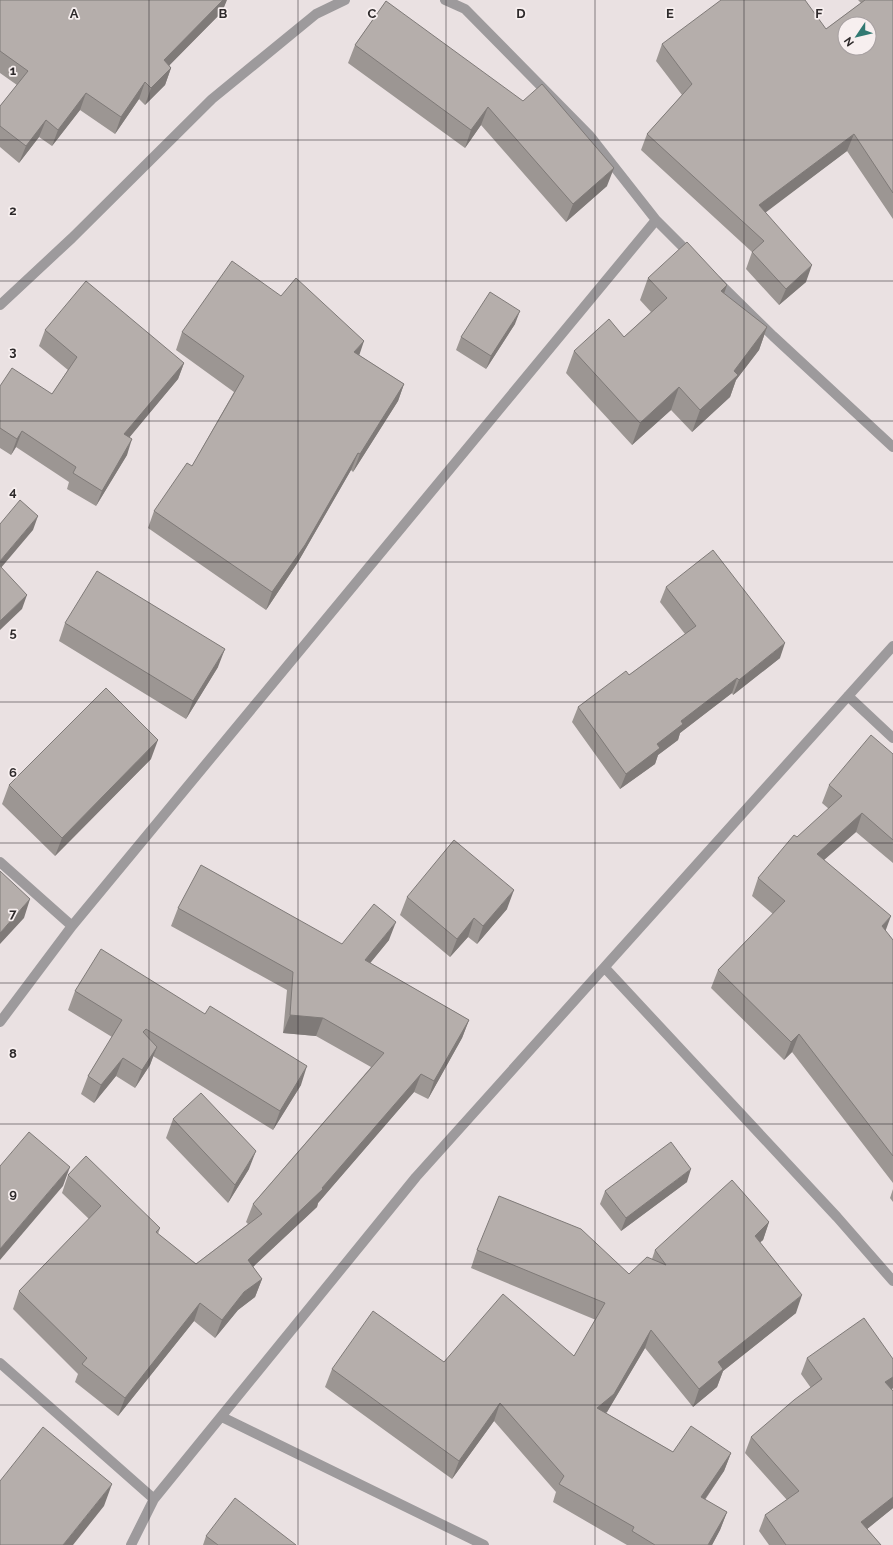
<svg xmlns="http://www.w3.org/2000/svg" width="893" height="1545" font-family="Raleway,sans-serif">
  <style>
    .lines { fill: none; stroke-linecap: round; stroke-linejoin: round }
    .minor { stroke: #9d9a9c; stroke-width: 10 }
    .wall { fill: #9c9693 }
    .shaded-wall { fill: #7f7a78 }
    .building { fill: #b5aeab; stroke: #7f7a78; fill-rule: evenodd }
    .grid { fill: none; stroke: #2e2a2b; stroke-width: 1; stroke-opacity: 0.55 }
    .grid-label { font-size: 13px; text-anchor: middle; font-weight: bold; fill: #2e2a2b; stroke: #f7efef; stroke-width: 3.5; stroke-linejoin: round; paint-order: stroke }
  </style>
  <rect width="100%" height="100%" fill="#eae1e2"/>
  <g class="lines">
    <path class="minor" d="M 445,0 L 465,9 L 590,136 L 656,220 L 692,256
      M 717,281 L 773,336 L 893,447
      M 0,305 L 72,238 L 212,99 L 316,14 L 345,0
      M 848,696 L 893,738
      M 0,862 L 72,926
      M 605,968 L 837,1217 L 893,1281
      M 0,1022 L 72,926 L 656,220
      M 0,1363 L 154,1499
      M 222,1417 L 484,1545
      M 131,1545 L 154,1499 L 416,1177 L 893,646"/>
  </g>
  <path class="wall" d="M 0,0 L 226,1 L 222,12 L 169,65 L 171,68 L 165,85 L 145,105 L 139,99 L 115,134 L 80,110 L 52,146 L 39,137 L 19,163 L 0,147 L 0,106 L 17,85 L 0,73 Z
    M 858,0 L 893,0 L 893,219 L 847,151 L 765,212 L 806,282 L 779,305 L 746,269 L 752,252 L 641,150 L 647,134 L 682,95 L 656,61 L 662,44 L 826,29 L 861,3 Z
    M 386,1 L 607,186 L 566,222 L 481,125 L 465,148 L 348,63 L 355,45 Z
    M 648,278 L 727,285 L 724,294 L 767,327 L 759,350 L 736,380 L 730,397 L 692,432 L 671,410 L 632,445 L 566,373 L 574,351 L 624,337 L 651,312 L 640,300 Z
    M 515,324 L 486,369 L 456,350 L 461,337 Z
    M 45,330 L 184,363 L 178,379 L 129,437 L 127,455 L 96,506 L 67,489 L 69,482 L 16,447 L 11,455 L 0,448 L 0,386 L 52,394 L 68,370 L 39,346 Z
    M 182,332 L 359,355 L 404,384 L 398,401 L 353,472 L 351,470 L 298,562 L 266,610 L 148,528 L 154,511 L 192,466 L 234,392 L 176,350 Z
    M 666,587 L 780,658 L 733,695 L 732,693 L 680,733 L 678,740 L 658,755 L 655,764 L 620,789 L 572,722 L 578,707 L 629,675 L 685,634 L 660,602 Z
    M 65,623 L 218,667 L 186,719 L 59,641 Z
    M 893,754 L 893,863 L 856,832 L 824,860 L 893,940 L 893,1183 L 792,1052 L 784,1060 L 711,988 L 718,970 L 773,914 L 752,896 L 758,878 L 829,809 L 822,803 L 829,785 Z
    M 151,759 L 55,856 L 2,804 L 9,785 Z
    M 407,897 L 507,909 L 477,944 L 468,937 L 450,957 L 400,915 Z
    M 178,908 L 342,944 L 389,940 L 370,963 L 469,1020 L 462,1038 L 428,1099 L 414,1092 L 318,1203 L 317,1207 L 253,1267 L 262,1279 L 255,1297 L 238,1310 L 215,1338 L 194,1321 L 118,1416 L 75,1382 L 78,1374 L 13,1309 L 19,1291 L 89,1219 L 62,1193 L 68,1175 L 160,1228 L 158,1234 L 196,1264 L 248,1224 L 246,1222 L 253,1204 L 371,1067 L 316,1036 L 283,1033 L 287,990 L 171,926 Z
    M 75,991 L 301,1085 L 273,1130 L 153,1056 L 150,1065 L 135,1088 L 116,1076 L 94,1103 L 81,1094 L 88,1076 L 112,1037 L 68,1010 Z
    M 173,1119 L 249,1169 L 228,1203 L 166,1138 Z
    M 687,1182 L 621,1231 L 600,1204 L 605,1191 Z
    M 893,1189 L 893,1202 L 890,1198 Z
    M 769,1222 L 763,1240 L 760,1242 L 796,1313 L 723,1371 L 717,1387 L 693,1407 L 645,1348 L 607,1412 L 606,1413 L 673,1452 L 731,1453 L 724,1471 L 705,1500 L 727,1512 L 720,1530 L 712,1545 L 627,1545 L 553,1502 L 556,1492 L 494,1421 L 452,1479 L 325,1387 L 332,1369 L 444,1362 L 574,1356 L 596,1320 L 471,1268 L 477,1250 L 629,1274 L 652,1259 L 655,1250 Z
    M 807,1358 L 893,1359 L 893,1388 L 892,1389 L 893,1391 L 893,1508 L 867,1529 L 881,1545 L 769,1545 L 759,1531 L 765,1515 L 787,1500 L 745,1453 L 751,1437 L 811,1388 L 801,1374 Z
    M 206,1536 L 296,1545 L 203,1545 Z"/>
  <path class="shaded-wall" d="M 222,0 L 227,0 L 222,12 L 158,77 L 164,60 Z
    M 171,68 L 165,85 L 145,105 L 151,88 Z
    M 145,82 L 139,99 L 115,134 L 121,117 Z
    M 86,93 L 80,110 L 52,146 L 58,130 Z
    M 488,107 L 481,125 L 465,148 L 471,130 Z
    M 46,120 L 39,137 L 19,163 L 26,146 Z
    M 854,134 L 847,151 L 753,222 L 759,205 Z
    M 614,168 L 607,186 L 566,222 L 573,204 Z
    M 812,265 L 806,282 L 779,305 L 786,289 Z
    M 727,285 L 719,308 L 721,291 Z
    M 520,311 L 515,324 L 486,369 L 491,356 Z
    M 767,327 L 759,350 L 736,380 L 730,397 L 692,432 L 700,410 L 734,371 Z
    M 364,341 L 358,359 L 354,352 Z
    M 184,363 L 178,379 L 119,450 L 124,434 Z
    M 404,384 L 398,401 L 353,472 L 360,454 Z
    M 679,387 L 671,410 L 632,445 L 640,423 Z
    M 22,431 L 16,447 L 11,455 L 17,439 Z
    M 132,439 L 127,455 L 96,506 L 102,491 Z
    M 358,453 L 351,470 L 298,562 L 266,610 L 272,592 Z
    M 38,516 L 33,530 L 0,569 L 0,561 Z
    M 27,595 L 22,609 L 0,630 L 0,621 Z
    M 785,643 L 780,658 L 733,695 L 739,680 Z
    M 225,649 L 218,667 L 186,719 L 193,701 Z
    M 737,678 L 732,693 L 680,733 L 678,740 L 658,755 L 655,764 L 620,789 L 626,774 L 681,721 Z
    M 158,740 L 151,759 L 55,856 L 62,838 Z
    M 862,813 L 856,832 L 810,872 L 817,854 Z
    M 514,890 L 507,909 L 477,944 L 483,926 Z
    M 30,899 L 24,918 L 0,944 L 0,933 Z
    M 891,916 L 884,935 L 882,926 Z
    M 474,918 L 468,937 L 450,957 L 457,939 Z
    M 396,922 L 389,940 L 358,978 L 365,960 Z
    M 290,1015 L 323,1018 L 316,1036 L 283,1033 Z
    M 469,1020 L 462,1038 L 428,1099 L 434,1081 Z
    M 799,1034 L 792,1052 L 784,1060 L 791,1042 Z
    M 157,1047 L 150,1065 L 135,1088 L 142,1070 Z
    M 123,1058 L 116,1076 L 94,1103 L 101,1085 Z
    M 307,1066 L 301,1085 L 273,1130 L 280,1111 Z
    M 421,1074 L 414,1092 L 318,1203 L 317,1207 L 241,1278 L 248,1260 L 322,1188 Z
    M 256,1151 L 249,1169 L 228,1203 L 235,1185 Z
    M 70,1167 L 63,1186 L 0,1260 L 0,1249 Z
    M 691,1169 L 687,1182 L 621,1231 L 626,1218 Z
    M 769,1222 L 763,1240 L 748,1253 L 755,1236 Z
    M 262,1279 L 255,1297 L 238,1310 L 215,1338 L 222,1320 L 244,1292 Z
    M 802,1295 L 796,1313 L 723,1371 L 717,1387 L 693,1407 L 699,1389 L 718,1362 Z
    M 200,1303 L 194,1321 L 118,1416 L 125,1398 Z
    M 651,1330 L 645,1348 L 607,1412 L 591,1426 L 597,1408 Z
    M 893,1377 L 893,1388 L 879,1398 L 885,1382 Z
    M 500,1403 L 494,1421 L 452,1479 L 459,1461 Z
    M 731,1453 L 724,1471 L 694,1515 L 701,1497 Z
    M 112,1484 L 104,1506 L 73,1545 L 63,1545 Z
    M 893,1497 L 893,1508 L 856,1538 L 861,1522 Z
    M 727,1512 L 720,1530 L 712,1545 L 708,1545 Z"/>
  <path class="building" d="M 0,0 L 223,0 L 164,60 L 171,68 L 151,88 L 145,82 L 121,117 L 86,93 L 58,130 L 46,120 L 26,146 L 0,126 L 0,106 L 28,71 L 0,51 Z
    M 721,0 L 805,0 L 826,29 L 865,0 L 893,0 L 893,193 L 854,134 L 759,205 L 812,265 L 786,289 L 752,252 L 764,241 L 647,134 L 692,84 L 662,44 ZM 845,24 L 869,24 L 869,48 L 845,48 Z
    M 386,1 L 523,101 L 542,84 L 614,168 L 573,204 L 488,107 L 471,130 L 355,45 Z
    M 687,242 L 727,285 L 721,291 L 767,327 L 734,371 L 738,375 L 700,410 L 679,387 L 640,423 L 574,351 L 609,319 L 624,337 L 667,298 L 648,278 Z
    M 232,261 L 281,296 L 296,278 L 364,341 L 354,352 L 404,384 L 360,454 L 358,453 L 305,545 L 272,592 L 154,511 L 187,463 L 192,466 L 244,376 L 182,332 Z
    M 86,281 L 184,363 L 124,434 L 132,439 L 102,491 L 73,473 L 76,467 L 22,431 L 17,439 L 0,428 L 0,386 L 12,368 L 52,394 L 77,357 L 45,330 Z
    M 490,292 L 520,311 L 491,356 L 461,337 Z
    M 20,500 L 38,516 L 0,561 L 0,524 Z
    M 713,550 L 785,643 L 739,680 L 737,678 L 681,721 L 683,724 L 657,744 L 660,748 L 626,774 L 578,707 L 626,671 L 629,675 L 696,626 L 666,587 Z
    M 0,566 L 27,595 L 0,621 Z
    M 97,571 L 225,649 L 193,701 L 65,623 Z
    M 106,688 L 158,740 L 62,838 L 9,785 Z
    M 871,735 L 893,754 L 893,840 L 862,813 L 817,854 L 891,916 L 882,926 L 893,940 L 893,1156 L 799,1034 L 791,1042 L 718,970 L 785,901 L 758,878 L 794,835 L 797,837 L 842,796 L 829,785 Z
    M 454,840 L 514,890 L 483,926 L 474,918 L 457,939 L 407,897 Z
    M 201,865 L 342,944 L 374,904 L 396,922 L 365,960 L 469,1020 L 434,1081 L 421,1074 L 322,1188 L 323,1189 L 248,1260 L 262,1279 L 244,1292 L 222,1320 L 200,1303 L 125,1398 L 82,1364 L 87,1358 L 19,1291 L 101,1206 L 68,1175 L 86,1156 L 160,1228 L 156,1232 L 196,1264 L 262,1214 L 253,1204 L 384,1053 L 323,1018 L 290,1015 L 293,972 L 178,908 Z
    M 0,871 L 30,899 L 0,933 Z
    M 101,949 L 205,1014 L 210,1006 L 307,1066 L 280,1111 L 146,1029 L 143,1032 L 157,1047 L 142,1070 L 123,1058 L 101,1085 L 88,1076 L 122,1020 L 75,991 Z
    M 201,1093 L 256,1151 L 235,1185 L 173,1119 Z
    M 29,1132 L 70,1167 L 0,1249 L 0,1166 Z
    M 671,1142 L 691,1169 L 626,1218 L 605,1191 Z
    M 732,1180 L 769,1222 L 755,1236 L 802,1295 L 718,1362 L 723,1369 L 699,1389 L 651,1330 L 614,1394 L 597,1408 L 673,1452 L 691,1426 L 731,1453 L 701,1497 L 727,1512 L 708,1545 L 655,1545 L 632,1531 L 634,1527 L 559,1484 L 564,1476 L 500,1403 L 459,1461 L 332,1369 L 373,1311 L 444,1362 L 503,1294 L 574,1356 L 605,1303 L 477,1250 L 499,1196 L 581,1229 L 629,1274 L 647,1257 L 666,1265 L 655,1250 Z
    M 864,1318 L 893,1359 L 893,1377 L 885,1382 L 893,1391 L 893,1497 L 861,1522 L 881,1545 L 786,1545 L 765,1515 L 799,1491 L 751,1437 L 794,1400 L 822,1379 L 807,1358 Z
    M 43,1427 L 112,1484 L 63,1545 L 0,1545 L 0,1481 Z
    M 235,1498 L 296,1545 L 218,1545 L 206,1536 Z"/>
  <path class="grid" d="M 149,0 L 149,1545M 298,0 L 298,1545M 446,0 L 446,1545M 595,0 L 595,1545M 744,0 L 744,1545M 0,140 L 893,140M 0,281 L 893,281M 0,421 L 893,421M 0,562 L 893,562M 0,702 L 893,702M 0,843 L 893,843M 0,983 L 893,983M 0,1124 L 893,1124M 0,1264 L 893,1264M 0,1405 L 893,1405"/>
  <g class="grid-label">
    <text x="74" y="18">A</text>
    <text x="223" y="18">B</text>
    <text x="372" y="18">C</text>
    <text x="521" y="18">D</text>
    <text x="670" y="18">E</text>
    <text x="819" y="18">F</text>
    <text x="13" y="75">1</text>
    <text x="13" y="215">2</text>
    <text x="13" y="356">3</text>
    <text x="13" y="496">4</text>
    <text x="13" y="637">5</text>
    <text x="13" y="777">6</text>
    <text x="13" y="918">7</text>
    <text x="13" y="1058">8</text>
    <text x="13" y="1198">9</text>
  </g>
  <g transform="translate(857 36) rotate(235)"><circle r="19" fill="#f7efef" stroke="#a7a0a1"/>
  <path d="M0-3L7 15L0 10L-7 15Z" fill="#317972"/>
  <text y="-6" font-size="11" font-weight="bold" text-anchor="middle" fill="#2e2a2b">N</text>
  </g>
</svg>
